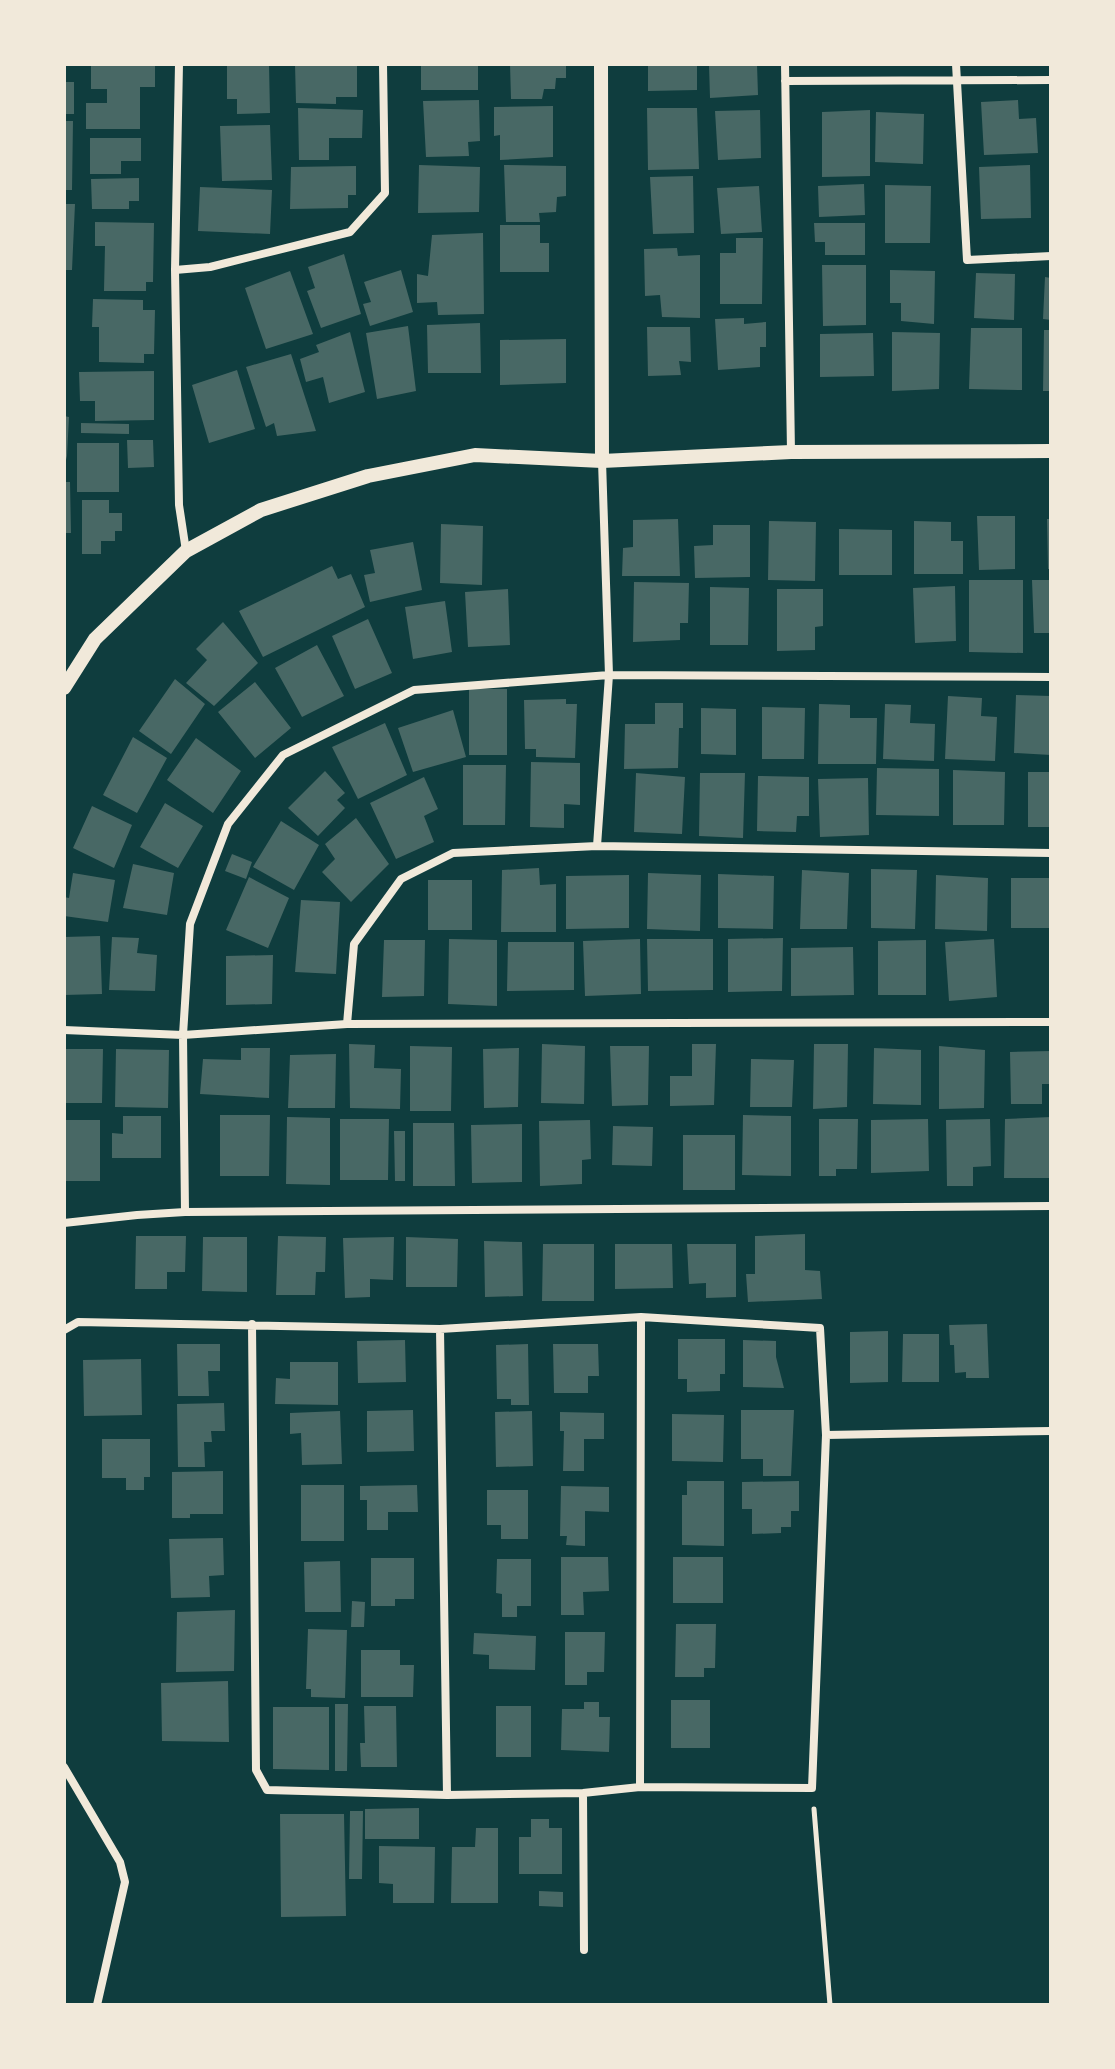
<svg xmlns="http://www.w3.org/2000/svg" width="1115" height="2069" font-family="'Fira Sans Condensed',sans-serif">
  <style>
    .building { fill: #486865 }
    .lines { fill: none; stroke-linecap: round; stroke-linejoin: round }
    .path { stroke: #f1e9da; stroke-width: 5 }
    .minor { stroke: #f1e9da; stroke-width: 8 }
    .tertiary { stroke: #f1e9da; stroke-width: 14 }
  </style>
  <rect width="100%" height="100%" fill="#0f3d3e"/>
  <path class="building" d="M 91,64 L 155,64 L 155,87 L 140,87 L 140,129 L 86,129 L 86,103 L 107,103 L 107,89 L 91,89 Z
    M 227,64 L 269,64 L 270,113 L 237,114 L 237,99 L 227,99 Z
    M 295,64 L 357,64 L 357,97 L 336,97 L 336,104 L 296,103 Z
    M 421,64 L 478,64 L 478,90 L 421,90 Z
    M 510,64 L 566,64 L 566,78 L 556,78 L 555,89 L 544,89 L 542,99 L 511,99 Z
    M 648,64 L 697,64 L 697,90 L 648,91 Z
    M 709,64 L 757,64 L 758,95 L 710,98 Z
    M 64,82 L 74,82 L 74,114 L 64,114 Z
    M 479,100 L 480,141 L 468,142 L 469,156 L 426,157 L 423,101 Z
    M 1018,100 L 1019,119 L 1036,118 L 1038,153 L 984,155 L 981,102 Z
    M 553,106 L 553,157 L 500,160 L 500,135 L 494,136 L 494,107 Z
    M 298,108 L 363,110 L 362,138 L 329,138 L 329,160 L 299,160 Z
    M 647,108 L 697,108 L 699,169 L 648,170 Z
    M 760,110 L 761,158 L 718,160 L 715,111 Z
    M 870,110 L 870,176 L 822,177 L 822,112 Z
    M 876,112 L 924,114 L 923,164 L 875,162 Z
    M 64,121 L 73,121 L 72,190 L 64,190 Z
    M 270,125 L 272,180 L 222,181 L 220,126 Z
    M 90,138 L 141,138 L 141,161 L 121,161 L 121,174 L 90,174 Z
    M 419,165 L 480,167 L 479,212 L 418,213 Z
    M 504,165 L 566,166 L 566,196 L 557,197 L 556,212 L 539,213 L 540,222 L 506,222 Z
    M 1030,165 L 1031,218 L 981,219 L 979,167 Z
    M 356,166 L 356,195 L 348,195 L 348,208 L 290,209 L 291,167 Z
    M 693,176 L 694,233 L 653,234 L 650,177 Z
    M 139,178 L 139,201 L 129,201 L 129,209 L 92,209 L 91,179 Z
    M 864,184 L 865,215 L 819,217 L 818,186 Z
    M 885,185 L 931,186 L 930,243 L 885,243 Z
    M 759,186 L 762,232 L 721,234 L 717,188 Z
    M 200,187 L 272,190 L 270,234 L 198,231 Z
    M 64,204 L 75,204 L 72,270 L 64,270 Z
    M 95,222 L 154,223 L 153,282 L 146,282 L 146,291 L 104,291 L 105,246 L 95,246 Z
    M 814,223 L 865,223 L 865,255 L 825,255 L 825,242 L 815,242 Z
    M 500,225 L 540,225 L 540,243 L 549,243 L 549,272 L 500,272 Z
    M 483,233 L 484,314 L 438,315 L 437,302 L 417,303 L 417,274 L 428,276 L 432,235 Z
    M 736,238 L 763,238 L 762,304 L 720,304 L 720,253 L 736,253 Z
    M 677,248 L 678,256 L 700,255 L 700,318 L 662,317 L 660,295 L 645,296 L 644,249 Z
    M 344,254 L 361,314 L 321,328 L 307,291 L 315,288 L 308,267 Z
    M 822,265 L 866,265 L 866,325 L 823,326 Z
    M 401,270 L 413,312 L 370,326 L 363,304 L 371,302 L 364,282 Z
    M 890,270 L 935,271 L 934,324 L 901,321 L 901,303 L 890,303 Z
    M 290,271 L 313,334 L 266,349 L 245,288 Z
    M 976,273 L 1015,274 L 1014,320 L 974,318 Z
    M 1045,277 L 1051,278 L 1051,320 L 1043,319 Z
    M 93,299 L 143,300 L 143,310 L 155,310 L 154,354 L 144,354 L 144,363 L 99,362 L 99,327 L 92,327 Z
    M 744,318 L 744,324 L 766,322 L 766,347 L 760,347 L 760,367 L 718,370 L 715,319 Z
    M 480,323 L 481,373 L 428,373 L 427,325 Z
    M 408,326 L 416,391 L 377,399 L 366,333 Z
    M 647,327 L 690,327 L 691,362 L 679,361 L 681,375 L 648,376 Z
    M 971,328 L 1022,328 L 1022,390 L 969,389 Z
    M 1044,330 L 1051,330 L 1051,391 L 1043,391 Z
    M 350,332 L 365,392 L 329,403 L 323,377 L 306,382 L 300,359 L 319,352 L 316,345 Z
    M 892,332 L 940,333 L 939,389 L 892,391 Z
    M 873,333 L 874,376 L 820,377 L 820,334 Z
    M 566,339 L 566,383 L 500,385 L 500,340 Z
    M 291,354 L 316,431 L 277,436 L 274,423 L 266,427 L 246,367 Z
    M 237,370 L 255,429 L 209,443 L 192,385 Z
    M 154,371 L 154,420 L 95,421 L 95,401 L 80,401 L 79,372 Z
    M 64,416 L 69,417 L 67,456 L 65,464 Z
    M 81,423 L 129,424 L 129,434 L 81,433 Z
    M 127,440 L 153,440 L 154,467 L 128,468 Z
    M 77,443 L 119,443 L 119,492 L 77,492 Z
    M 64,482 L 70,482 L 71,533 L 64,533 Z
    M 82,500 L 109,500 L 109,513 L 122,513 L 122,531 L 115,531 L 115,541 L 101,541 L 101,554 L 82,554 Z
    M 977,516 L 1015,516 L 1015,569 L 979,570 Z
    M 678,519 L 680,576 L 622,576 L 623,548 L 633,547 L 633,520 Z
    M 1047,519 L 1051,519 L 1051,569 L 1048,569 Z
    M 769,521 L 816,522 L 815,581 L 768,580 Z
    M 914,521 L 951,522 L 951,541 L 963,541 L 963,574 L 914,574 Z
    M 441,524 L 483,526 L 482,585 L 440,583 Z
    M 713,525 L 750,525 L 750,577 L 695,578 L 694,546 L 713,545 Z
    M 839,529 L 892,530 L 892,575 L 839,575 Z
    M 413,542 L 422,590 L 370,602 L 364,575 L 375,573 L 370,550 Z
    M 332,566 L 338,579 L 351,574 L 365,607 L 263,657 L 239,611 Z
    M 969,580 L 1023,580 L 1023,653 L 969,652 Z
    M 1032,580 L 1051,580 L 1051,633 L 1034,633 Z
    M 634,582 L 689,583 L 688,623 L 680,623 L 680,640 L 633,642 Z
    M 955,586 L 956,641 L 915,643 L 913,588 Z
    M 710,587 L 749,588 L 748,645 L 710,645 Z
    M 508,589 L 510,645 L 468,647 L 465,592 Z
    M 777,589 L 823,589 L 823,626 L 815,627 L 815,650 L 777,651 Z
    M 445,601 L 452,652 L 413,659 L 405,607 Z
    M 368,619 L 392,673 L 355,689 L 332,636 Z
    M 223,622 L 258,663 L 214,706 L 186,683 L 207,660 L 196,649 Z
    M 317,645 L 344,696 L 302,717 L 275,668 Z
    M 175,679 L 205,704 L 171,754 L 139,731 Z
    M 255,682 L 291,728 L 255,758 L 218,712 Z
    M 469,689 L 507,689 L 507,755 L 469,755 Z
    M 1016,695 L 1051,696 L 1051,755 L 1014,753 Z
    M 948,696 L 982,698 L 981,716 L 997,717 L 995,761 L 945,759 Z
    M 566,699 L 566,704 L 577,704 L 575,758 L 536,757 L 536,749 L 525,749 L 524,700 Z
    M 655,703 L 683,703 L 683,728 L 679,728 L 678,768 L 624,769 L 625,724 L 655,724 Z
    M 819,704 L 850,705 L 850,718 L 877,718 L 876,764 L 818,764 Z
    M 885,704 L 911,705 L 910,723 L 935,724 L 934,761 L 883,759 Z
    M 762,707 L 805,708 L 804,759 L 762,759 Z
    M 701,708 L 736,709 L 736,755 L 701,754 Z
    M 453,710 L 466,757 L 413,772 L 398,728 Z
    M 385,723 L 407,775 L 358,799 L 332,747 Z
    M 133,737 L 167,758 L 137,813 L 103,795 Z
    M 196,738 L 241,771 L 213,813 L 167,780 Z
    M 531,762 L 580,763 L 580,805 L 564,804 L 564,828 L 530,827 Z
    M 463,765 L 506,765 L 505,825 L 463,825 Z
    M 877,768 L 939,769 L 939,816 L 876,815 Z
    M 953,770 L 1005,772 L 1004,825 L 953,825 Z
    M 325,771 L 345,793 L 337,800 L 345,808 L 318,836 L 288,808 Z
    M 1028,772 L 1051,772 L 1051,827 L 1028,827 Z
    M 636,773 L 685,777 L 682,834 L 634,832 Z
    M 700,773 L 745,773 L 743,838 L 699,836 Z
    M 758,776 L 809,777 L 809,816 L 797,816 L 796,832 L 757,831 Z
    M 424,777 L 438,809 L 424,816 L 434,842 L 396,859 L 370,803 Z
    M 868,778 L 869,835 L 820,837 L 818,779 Z
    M 165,803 L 203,826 L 178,868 L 140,847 Z
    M 92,806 L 132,825 L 114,868 L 73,848 Z
    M 356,818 L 389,864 L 351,902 L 322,872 L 335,859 L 325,844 Z
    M 281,821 L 319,845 L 294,890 L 253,867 Z
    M 232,854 L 252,862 L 246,879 L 225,871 Z
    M 133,864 L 174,873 L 167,915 L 123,908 Z
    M 539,868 L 540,885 L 556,884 L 556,932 L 501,932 L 502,870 Z
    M 871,869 L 917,870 L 915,929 L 871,928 Z
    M 802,870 L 849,873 L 847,929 L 800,929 Z
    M 73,873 L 115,880 L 108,922 L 64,916 L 64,897 L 69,898 Z
    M 648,873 L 701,875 L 700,931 L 647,929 Z
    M 718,874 L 774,876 L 773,929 L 718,928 Z
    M 629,875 L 629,928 L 566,929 L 566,876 Z
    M 936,875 L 988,878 L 987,931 L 935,929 Z
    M 249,877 L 289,898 L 268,948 L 226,930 Z
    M 1011,878 L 1051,878 L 1051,928 L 1011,928 Z
    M 428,880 L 472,880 L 472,930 L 428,930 Z
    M 301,900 L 340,902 L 336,974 L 295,972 Z
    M 100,936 L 102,994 L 64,995 L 64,937 Z
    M 112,937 L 139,938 L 137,953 L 157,955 L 155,991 L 109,990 Z
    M 783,938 L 782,991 L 728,992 L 728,939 Z
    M 449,939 L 497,940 L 497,1006 L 448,1004 Z
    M 640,939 L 641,994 L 585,996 L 583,941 Z
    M 647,939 L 713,939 L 713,990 L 648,991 Z
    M 994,939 L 997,997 L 949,1001 L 945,942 Z
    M 384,940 L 425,940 L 424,996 L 382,997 Z
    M 926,940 L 926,995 L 878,995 L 878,941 Z
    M 508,942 L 574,942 L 574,990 L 507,991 Z
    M 853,947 L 854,995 L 791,996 L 791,948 Z
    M 273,955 L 272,1004 L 226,1005 L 226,956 Z
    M 349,1044 L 375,1045 L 374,1068 L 401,1069 L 400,1109 L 350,1108 Z
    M 542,1044 L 585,1046 L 584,1104 L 541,1103 Z
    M 692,1044 L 716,1044 L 714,1105 L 670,1106 L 670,1076 L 692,1076 Z
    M 814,1044 L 848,1044 L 847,1107 L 813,1109 Z
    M 410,1046 L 452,1047 L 451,1111 L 410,1111 Z
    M 610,1046 L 649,1046 L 648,1105 L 612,1106 Z
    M 939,1046 L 985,1050 L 984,1108 L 939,1109 Z
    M 241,1048 L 270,1048 L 269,1098 L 200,1094 L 203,1059 L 241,1060 Z
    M 519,1048 L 518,1107 L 484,1108 L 483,1049 Z
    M 874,1048 L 921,1050 L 921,1105 L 873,1104 Z
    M 64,1049 L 103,1049 L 102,1103 L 64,1103 Z
    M 116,1049 L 169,1050 L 168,1108 L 115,1107 Z
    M 1051,1051 L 1051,1084 L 1042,1084 L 1042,1104 L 1011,1104 L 1010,1052 Z
    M 336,1054 L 335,1108 L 288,1108 L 290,1055 Z
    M 751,1059 L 794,1060 L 792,1107 L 750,1107 Z
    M 220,1115 L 270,1115 L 269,1176 L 220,1176 Z
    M 743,1115 L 791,1116 L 791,1176 L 742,1175 Z
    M 123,1116 L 161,1116 L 161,1158 L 112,1158 L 112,1133 L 123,1134 Z
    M 287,1117 L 330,1118 L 330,1185 L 286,1184 Z
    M 1051,1117 L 1051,1178 L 1004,1178 L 1005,1119 Z
    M 340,1119 L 389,1119 L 388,1180 L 340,1180 Z
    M 819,1119 L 858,1119 L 857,1169 L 836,1169 L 836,1176 L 819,1176 Z
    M 928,1119 L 929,1171 L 871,1173 L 871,1120 Z
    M 990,1119 L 991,1166 L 973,1167 L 973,1186 L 947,1186 L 946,1120 Z
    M 64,1120 L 100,1120 L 100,1181 L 64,1181 Z
    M 590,1120 L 591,1159 L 582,1160 L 582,1184 L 540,1186 L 539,1121 Z
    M 413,1123 L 454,1123 L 455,1186 L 413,1186 Z
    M 522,1124 L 522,1182 L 472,1183 L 471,1125 Z
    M 613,1126 L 653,1127 L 652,1166 L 612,1165 Z
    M 394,1131 L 405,1131 L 405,1181 L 395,1181 Z
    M 683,1135 L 735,1135 L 735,1190 L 683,1190 Z
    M 805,1234 L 805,1270 L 820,1271 L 822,1299 L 748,1302 L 746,1274 L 755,1274 L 755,1236 Z
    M 136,1236 L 186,1236 L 185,1272 L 167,1272 L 167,1289 L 135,1289 Z
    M 278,1236 L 326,1237 L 325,1272 L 316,1272 L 315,1295 L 276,1295 Z
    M 203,1237 L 247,1237 L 247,1292 L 202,1291 Z
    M 394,1237 L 393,1280 L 370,1279 L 370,1297 L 345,1298 L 343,1238 Z
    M 406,1237 L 458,1239 L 457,1287 L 406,1287 Z
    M 484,1241 L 522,1242 L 523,1296 L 485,1297 Z
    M 543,1244 L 594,1244 L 594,1301 L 542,1301 Z
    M 615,1244 L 672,1244 L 673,1288 L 615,1289 Z
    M 687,1244 L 736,1244 L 736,1297 L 706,1298 L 706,1283 L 689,1284 Z
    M 987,1324 L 989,1378 L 966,1378 L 966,1372 L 955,1373 L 954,1345 L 950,1345 L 949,1325 Z
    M 888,1331 L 888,1382 L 850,1383 L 850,1332 Z
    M 903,1334 L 939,1334 L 939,1382 L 902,1382 Z
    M 678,1339 L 725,1339 L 725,1374 L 720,1374 L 720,1391 L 687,1392 L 687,1379 L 678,1379 Z
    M 405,1340 L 406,1382 L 358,1383 L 357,1341 Z
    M 743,1340 L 776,1341 L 776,1357 L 784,1388 L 743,1387 Z
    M 177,1344 L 220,1344 L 220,1371 L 208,1371 L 209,1396 L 178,1396 Z
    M 528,1344 L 529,1405 L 511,1405 L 511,1399 L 497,1399 L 496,1345 Z
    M 553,1344 L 598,1344 L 599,1376 L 588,1376 L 588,1393 L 554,1393 Z
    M 141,1359 L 142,1415 L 84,1416 L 83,1360 Z
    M 290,1362 L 338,1362 L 338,1405 L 275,1404 L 276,1378 L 290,1379 Z
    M 224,1403 L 225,1431 L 211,1431 L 212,1442 L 204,1442 L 205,1467 L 178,1467 L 177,1404 Z
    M 413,1410 L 414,1451 L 367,1452 L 367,1411 Z
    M 741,1410 L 794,1410 L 791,1476 L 763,1476 L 763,1459 L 741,1459 Z
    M 340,1411 L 342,1464 L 302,1465 L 301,1433 L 290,1434 L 290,1413 Z
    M 532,1411 L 533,1466 L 496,1467 L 495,1412 Z
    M 560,1412 L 604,1413 L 604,1439 L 584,1439 L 584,1471 L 563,1471 L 564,1431 L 560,1431 Z
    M 672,1414 L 724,1415 L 723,1462 L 672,1461 Z
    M 102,1439 L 150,1439 L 150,1477 L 144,1477 L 144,1490 L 126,1490 L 126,1478 L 102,1478 Z
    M 223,1471 L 223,1514 L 190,1514 L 190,1518 L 172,1518 L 172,1472 Z
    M 687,1481 L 724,1481 L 724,1546 L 682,1545 L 682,1495 L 687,1495 Z
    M 799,1481 L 799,1511 L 791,1511 L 791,1527 L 781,1527 L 781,1533 L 752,1534 L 752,1509 L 742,1509 L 742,1482 Z
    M 301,1485 L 344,1485 L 344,1541 L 301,1541 Z
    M 417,1485 L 418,1512 L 388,1512 L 388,1530 L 367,1530 L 367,1500 L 360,1500 L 360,1486 Z
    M 561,1486 L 609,1487 L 609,1512 L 585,1511 L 585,1546 L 566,1545 L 567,1536 L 560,1536 Z
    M 487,1490 L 528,1490 L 528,1539 L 501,1539 L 501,1525 L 487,1525 Z
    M 223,1538 L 224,1575 L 209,1576 L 210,1597 L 171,1598 L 169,1539 Z
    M 561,1557 L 608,1557 L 609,1591 L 583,1592 L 584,1615 L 561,1615 Z
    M 673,1557 L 723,1557 L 723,1603 L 673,1603 Z
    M 371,1558 L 414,1558 L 414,1599 L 395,1599 L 395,1606 L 371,1606 Z
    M 497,1559 L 531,1559 L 531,1606 L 517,1606 L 517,1617 L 502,1617 L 502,1594 L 496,1593 Z
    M 340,1561 L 341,1612 L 305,1612 L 304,1562 Z
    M 352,1601 L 365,1602 L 364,1627 L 351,1627 Z
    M 235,1610 L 234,1671 L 176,1672 L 177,1612 Z
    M 676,1624 L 716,1624 L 715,1668 L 704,1668 L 704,1677 L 675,1677 Z
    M 308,1629 L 347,1630 L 345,1698 L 311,1697 L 311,1689 L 306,1689 Z
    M 565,1632 L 605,1632 L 604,1672 L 587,1672 L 587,1685 L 565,1685 Z
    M 474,1633 L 536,1636 L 535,1670 L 489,1669 L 489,1655 L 473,1654 Z
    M 361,1650 L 400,1650 L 400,1665 L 414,1665 L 413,1697 L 361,1697 Z
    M 228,1681 L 229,1742 L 162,1741 L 161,1683 Z
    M 671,1700 L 710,1700 L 710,1748 L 671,1748 Z
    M 584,1702 L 599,1702 L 599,1717 L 610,1717 L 609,1752 L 561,1750 L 562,1709 L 584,1709 Z
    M 335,1704 L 348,1704 L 347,1771 L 335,1771 Z
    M 364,1706 L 396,1706 L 397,1767 L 361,1767 L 360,1743 L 365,1743 Z
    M 496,1706 L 531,1706 L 531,1757 L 496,1757 Z
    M 273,1707 L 329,1707 L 329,1770 L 273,1769 Z
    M 419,1808 L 419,1839 L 365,1839 L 365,1809 Z
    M 350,1811 L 363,1811 L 362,1879 L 349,1879 Z
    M 280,1814 L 344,1814 L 346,1916 L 281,1917 Z
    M 531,1819 L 549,1819 L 549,1828 L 562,1828 L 562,1874 L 519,1874 L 519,1837 L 531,1837 Z
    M 476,1828 L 498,1828 L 498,1903 L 451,1903 L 452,1847 L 475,1847 Z
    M 379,1846 L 435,1847 L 434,1903 L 393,1903 L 393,1884 L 379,1883 Z
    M 539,1891 L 563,1892 L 563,1907 L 539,1906 Z"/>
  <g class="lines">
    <path class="path" d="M 814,1809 L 830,2005"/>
    <path class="minor" d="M 179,64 L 175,270 L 179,505 L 186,551
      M 785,64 L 791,452
      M 956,64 L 967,260 L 1051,256
      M 785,81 L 1051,80
      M 175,270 L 210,267 L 350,232 L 385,193 L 383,64
      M 597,846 L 1051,853
      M 347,1024 L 354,944 L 401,879 L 453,853 L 597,846 L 609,675 L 602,461
      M 64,1030 L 183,1035 L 347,1024 L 1051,1022
      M 185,1212 L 183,1035 L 190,924 L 228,824 L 283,755 L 414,690 L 609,675 L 1051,677
      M 64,1223 L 137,1215 L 185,1212 L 1051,1206
      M 440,1329 L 447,1795
      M 64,1330 L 78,1322 L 440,1329 L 641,1317 L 820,1328 L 826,1435 L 812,1788 L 640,1787 L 583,1793 L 447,1795 L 267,1790 L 256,1770 L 252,1324
      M 826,1435 L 1051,1431
      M 64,1767 L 120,1862 L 125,1882 L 97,2005
      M 640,1787 L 641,1317
      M 583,1793 L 584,1950"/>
    <path class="tertiary" d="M 601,64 L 602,461
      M 64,688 L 95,639 L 186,551 L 261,510 L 368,476 L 475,455 L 602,461 L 791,452 L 1051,451"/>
  </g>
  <rect width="1115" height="2069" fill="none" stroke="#f1e9da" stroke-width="132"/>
</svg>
